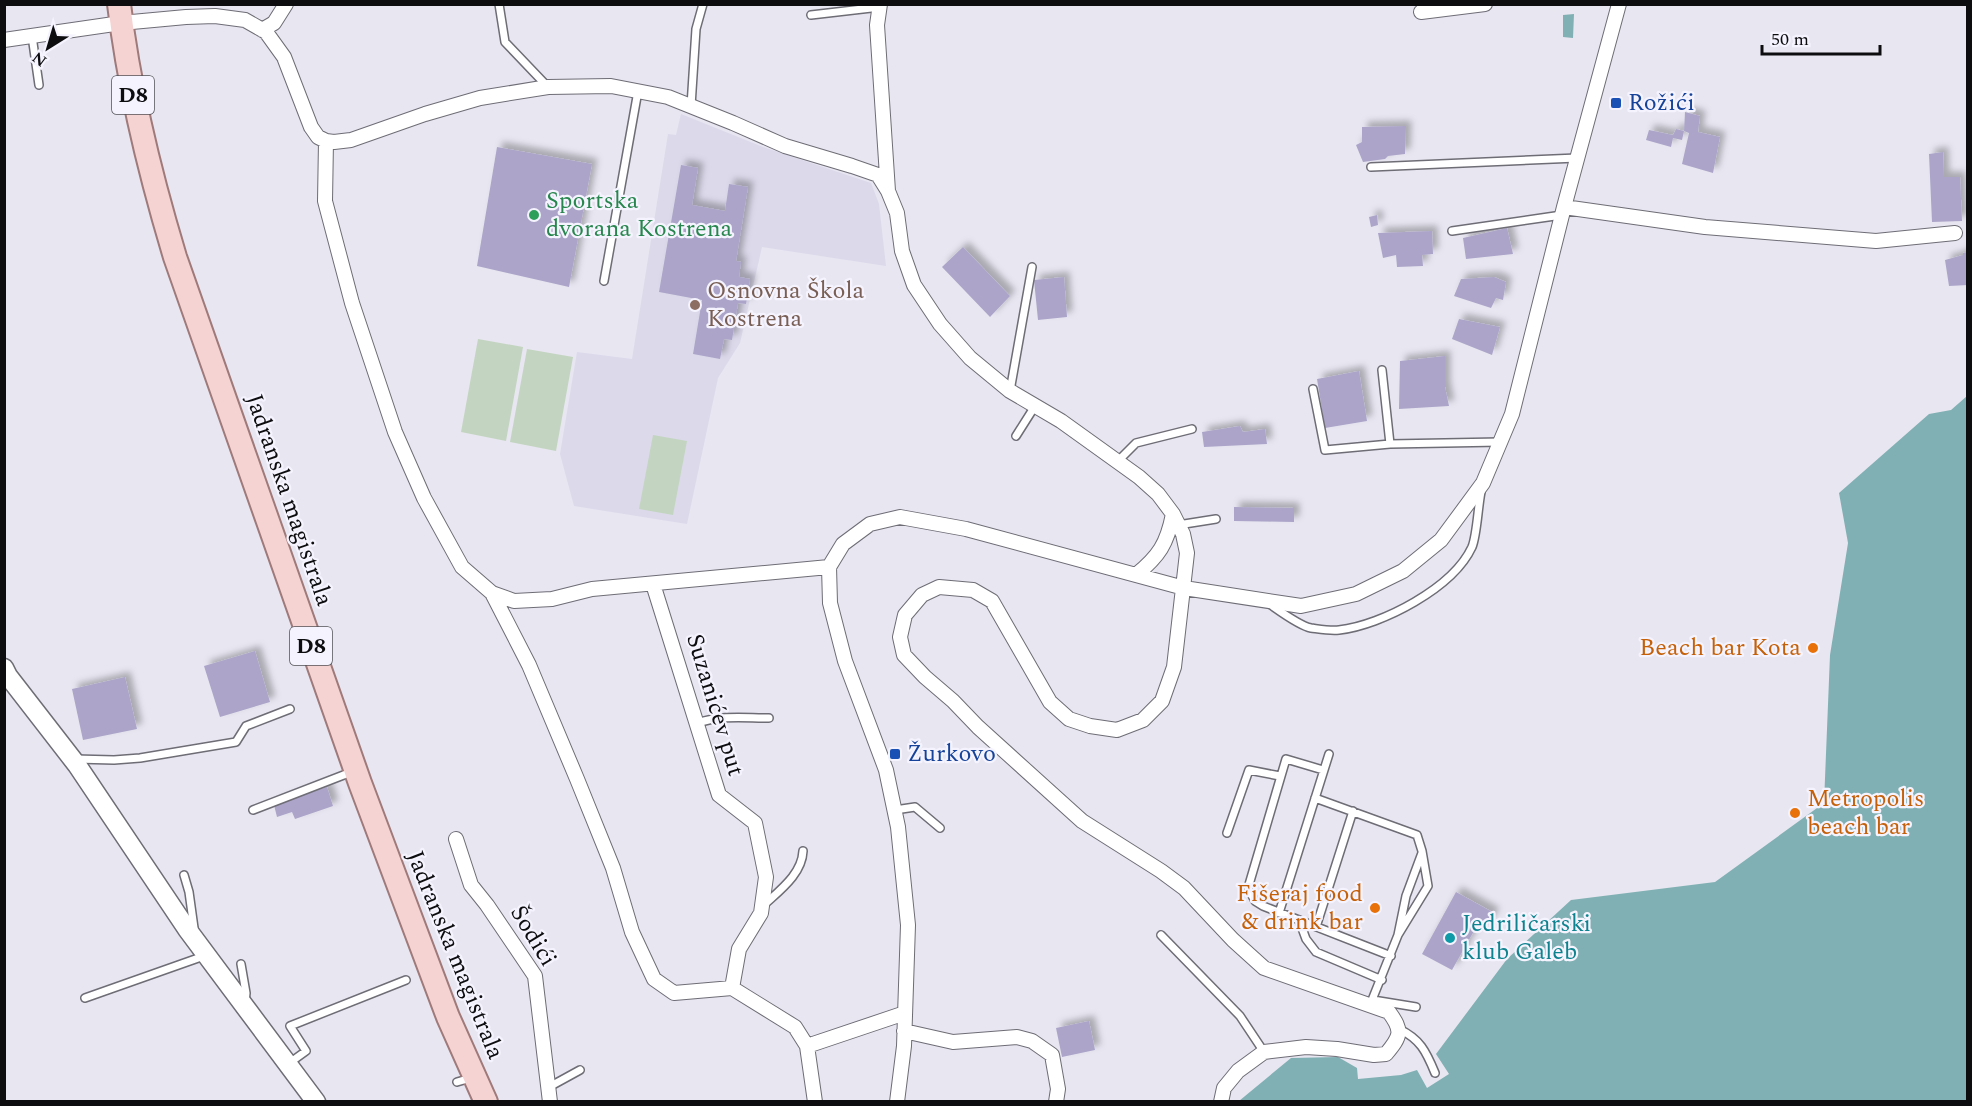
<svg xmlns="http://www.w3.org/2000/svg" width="1972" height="1106" font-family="Spectral,serif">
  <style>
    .built { fill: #dcd9eb }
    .green { fill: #c3d5c1 }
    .water { fill: #80b0b3 }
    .building { fill: #aca5c9; filter: url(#shadow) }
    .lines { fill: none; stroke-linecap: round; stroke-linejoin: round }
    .service-casing { stroke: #6e6c75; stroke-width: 10 }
    .minor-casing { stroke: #6e6c75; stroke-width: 16 }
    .tertiary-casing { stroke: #6e6c75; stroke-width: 21 }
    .primary-casing { stroke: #9f7a7a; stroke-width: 26 }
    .service { stroke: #fff; stroke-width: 7 }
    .minor { stroke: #fff; stroke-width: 14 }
    .tertiary { stroke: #fff; stroke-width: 18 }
    .primary { stroke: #f5d3d2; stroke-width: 22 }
    .transit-dot { fill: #1a4fb4; stroke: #f5f4fe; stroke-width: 2 }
    .leisure-dot { fill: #2e9e5b; stroke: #f5f4fe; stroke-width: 2 }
    .education-dot { fill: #8d6e63; stroke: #f5f4fe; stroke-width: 2 }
    .food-dot { fill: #e8710a; stroke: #f5f4fe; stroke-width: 2 }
    .culture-dot { fill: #0f9aa8; stroke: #f5f4fe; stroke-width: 2 }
    .labels { text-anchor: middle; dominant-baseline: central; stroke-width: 4.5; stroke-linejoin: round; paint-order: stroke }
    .shield { fill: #f5f4fe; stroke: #535257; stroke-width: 1.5 }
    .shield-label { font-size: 22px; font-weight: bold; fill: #0d0c0f }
    .transit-label { font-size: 24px; fill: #164399; stroke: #f5f4fe; text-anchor: start }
    .leisure-label { font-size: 24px; fill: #27864d; stroke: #f5f4fe; text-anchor: start }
    .education-label { font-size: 24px; fill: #785e54; stroke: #f5f4fe; text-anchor: start }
    .street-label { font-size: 24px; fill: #0d0c0f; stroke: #f5f4fe }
    .food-label { font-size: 24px; fill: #c56008; stroke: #f5f4fe; text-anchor: end }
    .culture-label { font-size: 24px; fill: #0d838f; stroke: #f5f4fe; text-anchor: start }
  </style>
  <defs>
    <filter id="shadow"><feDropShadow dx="5.5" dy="-5.5" stdDeviation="3" flood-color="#0004"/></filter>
  </defs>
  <rect width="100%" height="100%" fill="#e8e6f1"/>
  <path class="built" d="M 681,114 L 763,147 L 871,183 L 879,204 L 886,266 L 762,247 L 740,343 L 718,378 L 687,524 L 574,506 L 560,454 L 577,352 L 632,359 L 668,134 L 676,135 Z"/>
  <path class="green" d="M 478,339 L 523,347 L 506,441 L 461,432 Z
    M 527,349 L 573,357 L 556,451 L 510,442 Z
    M 653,435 L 687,441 L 673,515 L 639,509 Z"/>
  <path class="water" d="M 1574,14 L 1573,38 L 1563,37 L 1563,15 Z
    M 1967,396 L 1967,1101 L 1239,1101 L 1291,1058 L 1338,1057 L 1357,1068 L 1358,1079 L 1401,1075 L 1417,1070 L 1427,1088 L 1449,1074 L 1436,1054 L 1507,959 L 1571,900 L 1715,882 L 1824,803 L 1830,655 L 1848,543 L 1839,493 L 1929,414 L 1951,410 Z"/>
  <path class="building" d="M 1685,112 L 1700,116 L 1698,132 L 1720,137 L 1713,173 L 1682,164 L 1689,133 L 1684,131 Z
    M 1406,126 L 1405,154 L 1388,156 L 1385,159 L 1363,162 L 1356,145 L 1362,142 L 1362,127 Z
    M 1676,129 L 1684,131 L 1682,140 L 1673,138 L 1671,147 L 1646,140 L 1649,130 L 1673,135 Z
    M 497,147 L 592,164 L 569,287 L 477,266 Z
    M 1943,152 L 1944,177 L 1960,177 L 1962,221 L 1932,222 L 1929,154 Z
    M 681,165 L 698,168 L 692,205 L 725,211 L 729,184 L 748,187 L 736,261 L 741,262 L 739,277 L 750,279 L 746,304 L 738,303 L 732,340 L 724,339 L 720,359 L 693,354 L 702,300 L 659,292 Z
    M 1377,215 L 1378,225 L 1371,227 L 1369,217 Z
    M 1507,228 L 1513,254 L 1466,259 L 1463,238 Z
    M 1432,231 L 1433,254 L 1422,255 L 1423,266 L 1397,267 L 1396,255 L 1383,258 L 1378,233 Z
    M 963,247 L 1010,296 L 990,317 L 942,267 Z
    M 1968,252 L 1968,285 L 1949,286 L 1945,260 L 1963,255 L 1963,253 Z
    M 1064,277 L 1067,317 L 1038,320 L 1034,280 Z
    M 1494,277 L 1506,282 L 1503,300 L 1496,298 L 1491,308 L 1454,296 L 1461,279 Z
    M 1459,319 L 1500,327 L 1492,355 L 1452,339 Z
    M 1445,356 L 1445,387 L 1449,406 L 1399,409 L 1400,361 Z
    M 1359,371 L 1367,421 L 1325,428 L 1317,379 Z
    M 1240,426 L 1243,432 L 1265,429 L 1267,444 L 1204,447 L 1202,432 Z
    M 1234,507 L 1294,508 L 1294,522 L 1234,521 Z
    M 255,651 L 270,702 L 220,717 L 204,666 Z
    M 125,677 L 137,729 L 83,740 L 72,689 Z
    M 327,787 L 333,806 L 295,819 L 292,812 L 277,817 L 274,805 Z
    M 1456,892 L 1494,913 L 1486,927 L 1479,922 L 1452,970 L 1422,954 Z
    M 1089,1021 L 1095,1050 L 1062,1057 L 1056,1028 Z"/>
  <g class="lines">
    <g class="service-casing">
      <path id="service" d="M 499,4 L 505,42 L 547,86
        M 811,15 L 880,7
        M 32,36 L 39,85
        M 691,106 L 696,29 L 703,4
        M 1371,167 L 1577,158
        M 1452,231 L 1562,215
        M 604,281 L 638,91
        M 1382,370 L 1390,444 L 1500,442
        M 1313,389 L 1325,450 L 1390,444
        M 1010,391 L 1032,267
        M 1016,436 L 1035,406
        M 1117,462 L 1136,443 L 1192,429
        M 1178,525 L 1216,519
        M 1271,605 C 1281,612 1300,626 1311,628 C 1319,629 1330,631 1339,630 C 1382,625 1453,588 1472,547 C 1477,535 1478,506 1481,492
        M 697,723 C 723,715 743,718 769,718
        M 75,759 L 114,760 L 140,758 L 236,742 L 246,726 L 290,709
        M 1323,770 L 1286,759 L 1248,888 L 1255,901 L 1263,906 L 1391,956
        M 1315,798 L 1417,835 L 1422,851 L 1428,886 L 1398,935
        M 253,810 L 354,771
        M 895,810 L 915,807 L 940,828
        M 1227,833 L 1249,770 L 1280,776
        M 184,875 L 189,892 L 194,928
        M 764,905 C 780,890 802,874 803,851
        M 1279,913 L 1329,754
        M 1299,920 L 1306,939 L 1316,952 L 1382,980
        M 1316,927 L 1353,811
        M 1161,935 L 1240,1016 L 1264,1052
        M 241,964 L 246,993 L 245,1002
        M 85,998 L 204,956
        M 1373,1000 L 1416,1007
        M 1370,1005 L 1398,935 L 1406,896 L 1422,853
        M 1399,1029 C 1420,1039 1426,1051 1435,1073
        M 288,1064 L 306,1051 L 290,1026 L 406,980
        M 457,1082 L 471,1078
        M 549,1087 L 580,1070"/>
    </g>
    <g class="minor-casing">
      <path id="minor" d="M 880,4 L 877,25 L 888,191
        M 1421,12 L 1485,4
        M 262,30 L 274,23 L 286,4
        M 4,40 L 121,23 L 186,17 L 215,16 L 245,20 L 266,32 L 284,57 L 311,127 L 318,137 L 326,141 L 334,142 L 351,140 L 425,114 L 480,98 L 548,87 L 611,86 L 668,97 L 733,123 L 785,146 L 852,166 L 878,175 L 888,191 L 897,213 L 902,251 L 914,285 L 940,324 L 970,358 L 1010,391 L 1061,421 L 1139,477 L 1158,494 L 1173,514 L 1183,534 L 1187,553 L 1174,667 L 1162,701 L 1143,720 L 1117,730 L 1090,726 L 1069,719 L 1050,702 L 992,601 L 973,590 L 939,587 L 922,595 L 905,615 L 900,637 L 904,655 L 925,677 L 953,701 L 978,727 L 1082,821 L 1161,871 L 1184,888 L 1233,940 L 1264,968 L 1389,1012 C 1403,1031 1401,1036 1386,1054 L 1374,1055 L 1337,1049 L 1306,1047 L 1264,1052 L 1238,1071 L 1224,1088 L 1221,1102
        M 326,141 L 325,201 L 352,303 L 395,432 L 424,498 L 462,567 L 492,593 L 514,601 L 552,599 L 592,589 L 829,567
        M 1564,207 L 1705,227 L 1876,241 L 1955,233
        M 1136,575 C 1159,556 1167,544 1173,514
        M 653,584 L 719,795 L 755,823 L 766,877 L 761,913 L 739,949 L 732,988 L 795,1027 L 807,1046 L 815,1102
        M 492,593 L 529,665 L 577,779 L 613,868 L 632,932 L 654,979 L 674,993 L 732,988
        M 456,839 L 471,885 L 487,905 L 535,976 L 550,1102
        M 904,1031 L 953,1042 L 1017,1037 L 1032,1041 L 1052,1055 L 1058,1089 L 1056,1102
        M 807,1046 L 905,1013
        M 897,1102 L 904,1046 L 908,925 L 898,827 L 886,770 L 845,661 L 830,603 L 829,567 L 843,544 L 870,524 L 900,517 L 966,529 L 1184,588 L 1301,606 L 1356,594 L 1403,571 L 1441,540 L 1483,483 L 1512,414 L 1564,207 L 1619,4"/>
    </g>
    <g class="tertiary-casing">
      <path id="tertiary" d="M 4,668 L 8,676 L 77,765 L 187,929 L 316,1102"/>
    </g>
    <g class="primary-casing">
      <path id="primary" d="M 119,4 C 129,90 150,174 175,257 L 360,783 L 448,1017 L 486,1102"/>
    </g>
    <use href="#service" class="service"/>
    <use href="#minor" class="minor"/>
    <use href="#tertiary" class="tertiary"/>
    <use href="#primary" class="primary"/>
  </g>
  <g class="transit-dot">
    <rect x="1610" y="97" width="12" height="12" rx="3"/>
    <rect x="889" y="748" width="12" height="12" rx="3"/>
  </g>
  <circle class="leisure-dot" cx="534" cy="215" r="6"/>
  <circle class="education-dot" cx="695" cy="305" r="6"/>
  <g class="food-dot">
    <circle cx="1813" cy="648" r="6"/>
    <circle cx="1795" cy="813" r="6"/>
    <circle cx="1375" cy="908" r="6"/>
  </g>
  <circle class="culture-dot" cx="1450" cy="938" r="6"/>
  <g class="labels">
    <g class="shield">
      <rect x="112" y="76" width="42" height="38" rx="4.5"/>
      <rect x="290" y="627" width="42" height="38" rx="4.5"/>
    </g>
    <g class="shield-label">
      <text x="133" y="95">D8</text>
      <text x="311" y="646">D8</text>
    </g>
    <g class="transit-label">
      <text x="1628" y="103">Rožići</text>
      <text x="907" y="754">Žurkovo</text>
    </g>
    <g class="leisure-label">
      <text x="546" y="201">Sportska<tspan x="546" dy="28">dvorana Kostrena</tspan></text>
    </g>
    <g class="education-label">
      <text x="707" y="291">Osnovna Škola<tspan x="707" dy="28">Kostrena</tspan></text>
    </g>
    <g class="street-label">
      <text transform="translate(289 500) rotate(71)">Jadranska magistrala</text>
      <text transform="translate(715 705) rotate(73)">Suzanićev put</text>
      <text transform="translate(533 936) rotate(59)">Šodići</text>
      <text transform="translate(455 955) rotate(68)">Jadranska magistrala</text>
    </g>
    <g class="food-label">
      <text x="1801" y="648">Beach bar Kota</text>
      <text x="1807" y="799" text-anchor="start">Metropolis<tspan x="1807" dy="28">beach bar</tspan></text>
      <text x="1363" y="894">Fišeraj food<tspan x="1363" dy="28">&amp; drink bar</tspan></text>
    </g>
    <g class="culture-label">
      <text x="1462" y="924">Jedriličarski<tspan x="1462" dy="28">klub Galeb</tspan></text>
    </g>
  </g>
  <rect width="1972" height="1106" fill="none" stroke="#0d0c0f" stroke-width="12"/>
  <g transform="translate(48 48) rotate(217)" stroke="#f5f4fe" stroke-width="4.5" paint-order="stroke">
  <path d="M0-4.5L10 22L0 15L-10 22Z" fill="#0d0c0f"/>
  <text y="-9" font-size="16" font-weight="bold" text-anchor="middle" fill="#0d0c0f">N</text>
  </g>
  <path d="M1762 45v9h118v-9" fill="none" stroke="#0d0c0f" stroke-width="3"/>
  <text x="1771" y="45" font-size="18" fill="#0d0c0f" stroke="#f5f4fe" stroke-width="4.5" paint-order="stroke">50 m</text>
</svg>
